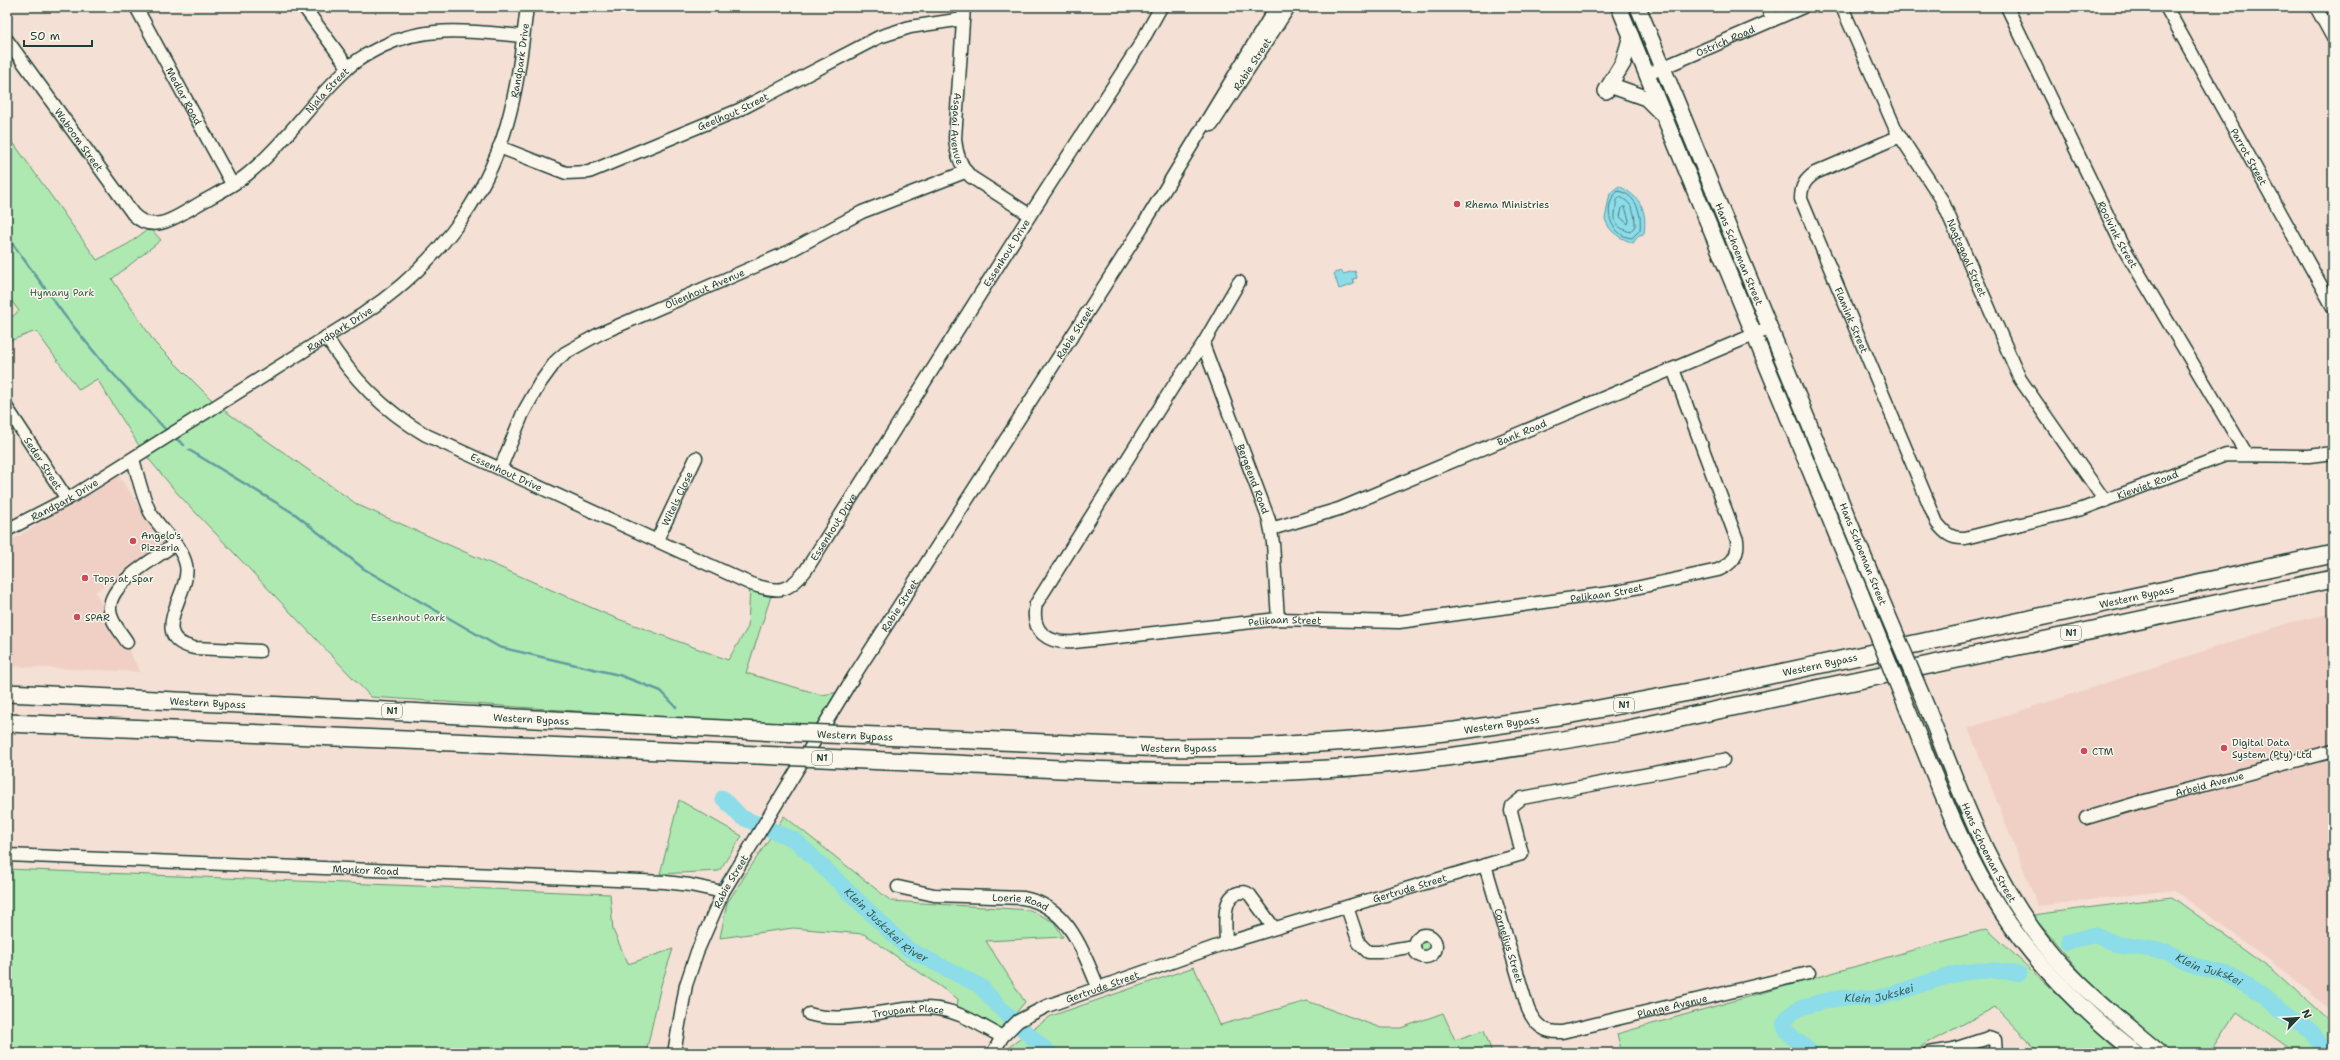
<svg xmlns="http://www.w3.org/2000/svg" width="2340" height="1060" font-family="'Shantell Sans',sans-serif">
  <style>
    .built { fill: #f0d0c5 }
    .green { fill: #ade9b0; stroke: #669372 }
    .water { fill: #8cdce9; stroke: #609ca1 }
    .lines { fill: none; stroke-linecap: round; stroke-linejoin: round }
    .shore { stroke: #4b7d7c; stroke-width: 1 }
    .stream { stroke: #609ca1; stroke-width: 2.5 }
    .river { stroke: #8cdce9; stroke-width: 16 }
    .minor-casing { stroke: #1f3d34; stroke-width: 15 }
    .major-casing { stroke: #1f3d34; stroke-width: 18 }
    .highway-casing { stroke: #1f3d34; stroke-width: 20 }
    .minor { stroke: #fbf7ec; stroke-width: 12 }
    .major { stroke: #fbf7ec; stroke-width: 15 }
    .highway { stroke: #fbf7ec; stroke-width: 17 }
    .major-bridge-casing { stroke: #1f3d34; stroke-width: 18; stroke-linecap: butt }
    .highway-bridge-casing { stroke: #1f3d34; stroke-width: 20; stroke-linecap: butt }
    .major-bridge { stroke: #fbf7ec; stroke-width: 15 }
    .highway-bridge { stroke: #fbf7ec; stroke-width: 17 }
    .poi-dot { fill: #d1495b; stroke: #fbf7ec; stroke-width: 1.5 }
    .labels { text-anchor: middle; dominant-baseline: central; stroke-width: 3; stroke-linejoin: round; paint-order: stroke }
    .shield { fill: #fbf7ec; stroke: #61756b; stroke-width: 1 }
    .shield-label { font-size: 9px; font-weight: bold; fill: #1f3d34 }
    .street-label { font-size: 10px; fill: #1f3d34; stroke: #fbf7ec }
    .poi-label { font-size: 10px; fill: #1f3d34; stroke: #fbf7ec; text-anchor: start }
    .park-label { font-size: 10px; fill: #3b5f4d; stroke: #fbf7ec }
    .water-label { font-size: 11px; font-style: italic; fill: #355d58; stroke: #fbf7ec }
  </style>
  <rect width="100%" height="100%" fill="#f4e0d5"/>
  <filter id="ink" filterUnits="userSpaceOnUse"><feTurbulence type="fractalNoise" baseFrequency=".025" numOctaves="2"/><feDisplacementMap in="SourceGraphic" scale="8" xChannelSelector="R" yChannelSelector="G"/><feConvolveMatrix kernelMatrix="1 2 1 2 8 2 1 2 1" color-interpolation-filters="sRGB"/></filter>
  <g filter="url(#ink)">
    <path class="built" d="M 119,476 L 165,545 L 95,592 L 141,672 L 7,666 L 7,543 Z
      M 2333,613 L 2333,1013 L 2291,976 L 2174,890 L 2038,906 L 1968,728 L 2292,622 Z"/>
    <path class="green" d="M 7,134 L 97,260 L 128,244 L 150,228 L 161,240 L 112,279 L 155,343 L 218,406 L 358,505 L 613,617 L 728,660 L 748,627 L 750,586 L 772,593 L 746,673 L 822,695 L 845,691 L 827,728 L 371,697 L 178,494 L 143,452 L 97,379 L 79,390 L 36,331 L 7,342 L 7,321 L 19,311 L 7,295 Z
      M 679,800 L 742,836 L 719,871 L 660,874 Z
      M 784,816 L 891,901 L 1030,910 L 1054,922 L 1063,937 L 986,941 L 1025,1002 L 1002,1030 L 957,1007 L 958,999 L 864,934 L 793,928 L 720,938 L 727,903 Z
      M 7,869 L 610,894 L 613,930 L 628,964 L 673,949 L 661,985 L 646,1053 L 7,1053 Z
      M 2172,897 L 2273,970 L 2333,1024 L 2333,1053 L 2296,1053 L 2237,1011 L 2209,1053 L 2170,1053 L 2095,989 L 2032,915 Z
      M 1987,929 L 2120,1053 L 2045,1053 L 2035,1048 L 1995,1007 L 1909,1053 L 1622,1053 L 1617,1034 Z
      M1417 946a8 8 0 1 1 16 0a8 8 0 1 1-16 0Z
      M 1194,967 L 1220,1025 L 1307,1001 L 1381,1028 L 1401,1028 L 1443,1013 L 1455,1040 L 1484,1030 L 1492,1053 L 1007,1053 L 1009,1047 L 1051,1016 Z"/>
    <path class="water" d="M 1619,186 C 1641,198 1647,208 1644,234 L 1639,235 L 1633,243 C 1621,238 1610,234 1605,219 L 1610,193 Z
      M 1342,271 L 1343,274 L 1355,271 L 1357,278 L 1353,279 L 1354,284 L 1339,289 L 1334,273 Z"/>
    <g class="lines">
      <path class="shore" d="M 1618,191 C 1636,194 1642,213 1640,230 L 1632,238 C 1610,236 1601,206 1618,191 Z
        M 1620,197 C 1633,203 1635,213 1635,226 L 1630,232 C 1616,227 1613,223 1616,208 C 1616,203 1616,200 1620,197 Z
        M 1625,207 L 1629,220 L 1628,224 L 1620,217 L 1622,208 Z"/>
      <path class="stream" d="M 7,236 L 65,316 L 104,364 L 167,431
        M 174,437 L 184,445
        M 189,450 L 295,514 L 364,569 L 499,647 L 619,675 L 661,691 L 676,707"/>
      <g class="river">
        <path id="s1" d="M 723,798 L 741,817 L 795,840 L 908,949 L 980,986 L 1006,1014 L 1049,1053"/>
        <path id="s2" d="M 2068,942 L 2094,935 L 2117,944 L 2168,952 L 2198,967 L 2227,974 L 2263,996 L 2311,1033 L 2329,1053"/>
        <path id="s3" d="M 1811,1053 C 1800,1040 1790,1041 1784,1024 C 1786,1021 1788,1016 1791,1014 C 1799,1006 1831,999 1843,998 C 1854,996 1866,1000 1876,998 C 1929,986 1962,961 2019,974"/>
      </g>
      <g class="minor-casing">
        <g id="minor">
          <path id="s4" d="M 136,7 L 232,184"/>
          <path d="M 304,7 L 348,67"/>
          <path id="s5" d="M 964,7 L 955,138 C 956,153 960,166 971,177 L 1030,215"/>
          <path d="M 1767,7 L 1773,20"/>
          <path id="s6" d="M 1842,7 L 1896,130 L 1942,200 L 2020,379 L 2105,501"/>
          <path id="s7" d="M 2007,7 L 2121,243 L 2246,453"/>
          <path id="s8" d="M 2166,7 L 2333,307"/>
          <path d="M 2316,7 L 2333,38"/>
          <path id="s9" d="M 7,40 L 133,214 C 152,234 173,219 192,208 C 211,196 233,187 249,173 C 286,142 312,101 347,69 C 357,59 371,52 383,46 C 427,24 476,32 523,36"/>
          <path id="s10" d="M 1648,74 L 1803,7"/>
          <path id="s11" d="M 1212,125 L 1289,7"/>
          <path id="s12" d="M 1900,136 L 1815,173 C 1805,180 1801,186 1801,199 L 1937,523 C 1945,533 1951,539 1965,538 L 2082,509 L 2226,455 L 2309,456 L 2333,453"/>
          <path id="s13" d="M 499,147 L 566,173 L 589,172 L 739,110 L 879,37 L 910,27 L 963,19"/>
          <path id="s14" d="M 1239,282 L 1203,344 L 1174,385 L 1036,604 C 1030,632 1048,644 1074,642 L 1278,619 L 1399,622 L 1617,592 L 1718,570 C 1732,564 1739,556 1737,540 L 1673,369"/>
          <path id="s15" d="M 326,337 C 353,379 383,410 426,435 L 751,584 C 778,593 788,593 806,570 L 1030,215 L 1141,43 L 1161,7"/>
          <path id="s16" d="M 1203,344 L 1269,520 L 1273,543 L 1278,619"/>
          <path id="s17" d="M 7,408 L 67,499"/>
          <path d="M 133,459 C 138,476 142,496 150,512 C 160,530 182,545 186,565 C 192,592 145,637 194,648 L 260,651"/>
          <path id="s18" d="M 501,467 L 523,413 L 540,383 L 556,361 L 565,353 L 599,334 L 786,253 L 862,212 L 965,172"/>
          <path id="s19" d="M 1271,529 L 1339,509 L 1770,328"/>
          <path id="s20" d="M 7,530 L 71,497 L 363,314 C 431,269 485,203 507,124 C 518,86 522,46 527,7"/>
          <path id="s21" d="M 657,540 L 696,458"/>
          <path d="M 127,642 C 121,632 109,620 110,607 C 111,582 156,558 175,544"/>
          <path id="s22" d="M 2086,818 L 2137,803 L 2333,751"/>
          <path id="s23" d="M 7,855 L 665,882 L 690,885 L 723,892"/>
          <path id="s24" d="M 1485,865 L 1528,1009 C 1535,1025 1544,1033 1562,1032 L 1809,973"/>
          <path id="s25" d="M 898,887 L 934,895 L 1023,898 C 1068,906 1082,949 1098,987"/>
          <path d="M 1347,907 L 1359,943 L 1368,952 L 1379,952 L 1414,946"/>
          <circle cx="1425" cy="946" r="11"/>
          <path d="M 1226,943 C 1226,929 1221,897 1238,893 C 1243,892 1245,891 1250,895 L 1274,928"/>
          <path id="s26" d="M 809,1014 C 852,1026 895,1003 938,1009 C 961,1012 982,1026 1002,1037"/>
          <path id="s27" d="M 674,1053 L 686,985 L 697,952 L 723,892 L 854,676 L 1142,227 L 1276,7"/>
          <path id="s28" d="M 993,1053 L 1002,1037 L 1018,1021 L 1047,1006 L 1226,943 L 1522,854 L 1511,811 L 1512,806 L 1522,798 L 1723,760"/>
          <path d="M 1929,1053 L 1954,1049"/>
          <path d="M 1954,1053 L 1954,1049 L 1988,1038 L 1995,1040 L 1996,1053"/>
        </g>
      </g>
      <g class="major-casing">
        <g id="major">
          <path d="M 1619,7 L 1861,594"/>
          <path id="s29" d="M 1638,7 L 1879,594"/>
          <path d="M 1615,87 L 1646,98 L 1660,112"/>
          <path d="M 1606,91 L 1623,63 L 1631,36"/>
          <path id="s30" d="M 1928,710 C 1961,793 1990,878 2047,948 C 2079,988 2121,1020 2160,1053"/>
          <path d="M 1909,713 C 1937,780 1961,850 2001,911 C 2037,967 2084,1012 2136,1053"/>
        </g>
      </g>
      <g class="highway-casing">
        <g id="highway">
          <path id="s31" d="M 7,693 L 369,710 L 777,732"/>
          <path d="M 7,723 L 758,755"/>
          <path id="s32" d="M 903,737 L 1164,748 L 1257,747 L 1365,740 L 1455,731 L 1572,714 L 1710,688 L 2333,554"/>
          <path d="M 886,761 C 1011,766 1136,775 1262,772 C 1383,769 1505,750 1624,730 L 2333,579"/>
        </g>
      </g>
      <use href="#minor" class="minor"/>
      <use href="#major" class="major"/>
      <use href="#highway" class="highway"/>
      <g class="major-bridge-casing">
        <path id="major-bridge" d="M 1861,594 L 1909,713
          M 1879,594 L 1928,710"/>
      </g>
      <g class="highway-bridge-casing">
        <g id="highway-bridge">
          <path id="s33" d="M 777,732 L 903,737"/>
          <path d="M 758,755 L 886,761"/>
        </g>
      </g>
      <use href="#major-bridge" class="major-bridge"/>
      <use href="#highway-bridge" class="highway-bridge"/>
    </g>
  </g>
  <g class="poi-dot">
    <circle cx="1457" cy="204" r="4"/>
    <circle cx="133" cy="541" r="4"/>
    <circle cx="85" cy="578" r="4"/>
    <circle cx="77" cy="617" r="4"/>
    <circle cx="2224" cy="748" r="4"/>
    <circle cx="2084" cy="751" r="4"/>
  </g>
  <g class="labels">
    <g class="shield">
      <rect x="2061" y="626" width="20" height="14" rx="3"/>
      <rect x="1614" y="698" width="20" height="14" rx="3"/>
      <rect x="382" y="704" width="20" height="14" rx="3"/>
      <rect x="812" y="751" width="20" height="14" rx="3"/>
    </g>
    <g class="shield-label">
      <text x="2071" y="633">N1</text>
      <text x="1624" y="705">N1</text>
      <text x="392" y="711">N1</text>
      <text x="822" y="758">N1</text>
    </g>
    <g class="street-label">
      <text stroke="none"><textPath href="#s10" startOffset="84">Ostrich Road</textPath></text>
      <text stroke="none"><textPath href="#s20" startOffset="725">Randpark Drive</textPath></text>
      <text stroke="none"><textPath href="#s11" startOffset="73">Rabie Street</textPath></text>
      <text stroke="none"><textPath href="#s9" startOffset="461">Njala Street</textPath></text>
      <text stroke="none"><textPath href="#s4" startOffset="101">Medlar Road</textPath></text>
      <text stroke="none"><textPath href="#s13" startOffset="251">Geelhout Street</textPath></text>
      <text stroke="none"><textPath href="#s5" startOffset="122">Asgaai Avenue</textPath></text>
      <text stroke="none"><textPath href="#s9" startOffset="123">Waboom Street</textPath></text>
      <text stroke="none"><textPath href="#s8" startOffset="171">Parrot Street</textPath></text>
      <text stroke="none"><textPath href="#s7" startOffset="253">Rooivink Street</textPath></text>
      <text stroke="none"><textPath href="#s15" startOffset="937">Essenhout Drive</textPath></text>
      <text stroke="none"><textPath href="#s29" startOffset="267">Hans Schoeman Street</textPath></text>
      <text stroke="none"><textPath href="#s6" startOffset="281">Nagtegaal Street</textPath></text>
      <text stroke="none"><textPath href="#s18" startOffset="286">Olienhout Avenue</textPath></text>
      <text stroke="none"><textPath href="#s12" startOffset="255">Flamink Street</textPath></text>
      <text stroke="none"><textPath href="#s20" startOffset="389">Randpark Drive</textPath></text>
      <text stroke="none"><textPath href="#s27" startOffset="830">Rabie Street</textPath></text>
      <text stroke="none"><textPath href="#s19" startOffset="269">Bank Road</textPath></text>
      <text stroke="none"><textPath href="#s17" startOffset="66">Seder Street</textPath></text>
      <text stroke="none"><textPath href="#s15" startOffset="230">Essenhout Drive</textPath></text>
      <text stroke="none"><textPath href="#s16" startOffset="144">Bergeend Road</textPath></text>
      <text stroke="none"><textPath href="#s12" startOffset="699">Kiewiet Road</textPath></text>
      <text stroke="none"><textPath href="#s21" startOffset="46">Witels Close</textPath></text>
      <text stroke="none"><textPath href="#s20" startOffset="65">Randpark Drive</textPath></text>
      <text stroke="none"><textPath href="#s15" startOffset="613">Essenhout Drive</textPath></text>
      <text transform="translate(1863 554) rotate(68)">Hans Schoeman Street</text>
      <text stroke="none"><textPath href="#s14" startOffset="982">Pelikaan Street</textPath></text>
      <text stroke="none"><textPath href="#s32" startOffset="1248">Western Bypass</textPath></text>
      <text stroke="none"><textPath href="#s27" startOffset="506">Rabie Street</textPath></text>
      <text stroke="none"><textPath href="#s14" startOffset="658">Pelikaan Street</textPath></text>
      <text stroke="none"><textPath href="#s32" startOffset="924">Western Bypass</textPath></text>
      <text stroke="none"><textPath href="#s31" startOffset="201">Western Bypass</textPath></text>
      <text stroke="none"><textPath href="#s31" startOffset="525">Western Bypass</textPath></text>
      <text stroke="none"><textPath href="#s32" startOffset="600">Western Bypass</textPath></text>
      <text stroke="none"><textPath href="#s33" startOffset="78">Western Bypass</textPath></text>
      <text stroke="none"><textPath href="#s32" startOffset="276">Western Bypass</textPath></text>
      <text stroke="none"><textPath href="#s22" startOffset="128">Arbeid Avenue</textPath></text>
      <text stroke="none"><textPath href="#s30" startOffset="155">Hans Schoeman Street</textPath></text>
      <text stroke="none"><textPath href="#s23" startOffset="359">Monkor Road</textPath></text>
      <text stroke="none"><textPath href="#s27" startOffset="182">Rabie Street</textPath></text>
      <text stroke="none"><textPath href="#s28" startOffset="455">Gertrude Street</textPath></text>
      <text stroke="none"><textPath href="#s25" startOffset="124">Loerie Road</textPath></text>
      <text stroke="none"><textPath href="#s24" startOffset="84">Cornelius Street</textPath></text>
      <text stroke="none"><textPath href="#s28" startOffset="132">Gertrude Street</textPath></text>
      <text stroke="none"><textPath href="#s24" startOffset="308">Plange Avenue</textPath></text>
      <text stroke="none"><textPath href="#s26" startOffset="100">Troupant Place</textPath></text>
    </g>
    <g class="poi-label">
      <text x="1465" y="204">Rhema Ministries</text>
      <text x="141" y="535">Angelo's<tspan x="141" dy="12">Pizzeria</tspan></text>
      <text x="93" y="578">Tops at Spar</text>
      <text x="85" y="617">SPAR</text>
      <text x="2232" y="742">Digital Data<tspan x="2232" dy="12">System (Pty) Ltd</tspan></text>
      <text x="2092" y="751">CTM</text>
    </g>
    <g class="park-label">
      <text x="62" y="292">Hymany Park</text>
      <text x="408" y="617">Essenhout Park</text>
    </g>
    <g class="water-label">
      <text stroke="none"><textPath href="#s1" startOffset="210">Klein Juskskei River</textPath></text>
      <text stroke="none"><textPath href="#s2" startOffset="148">Klein Jukskei</textPath></text>
      <text stroke="none"><textPath href="#s3" startOffset="144">Klein Jukskei</textPath></text>
    </g>
  </g>
  <rect width="2340" height="1060" fill="none" stroke="#fbf7ec" stroke-width="24"/>
  <rect x="12" y="12" width="2316" height="1036" fill="none" stroke="#1f3d34" stroke-width="1.5" filter="url(#ink)"/>
  <g transform="translate(2298 1018) rotate(65)" stroke="#fbf7ec" stroke-width="3" paint-order="stroke">
  <path d="M0-3L7 15L0 10L-7 15Z" fill="#1f3d34"/>
  <text y="-6" font-size="11" font-weight="bold" text-anchor="middle" fill="#1f3d34">N</text>
  </g>
  <path d="M24 40v6h68v-6" fill="none" stroke="#1f3d34" stroke-width="2"/>
  <text x="30" y="40" font-size="12" fill="#1f3d34" stroke="#fbf7ec" stroke-width="3" paint-order="stroke">50 m</text>
</svg>
